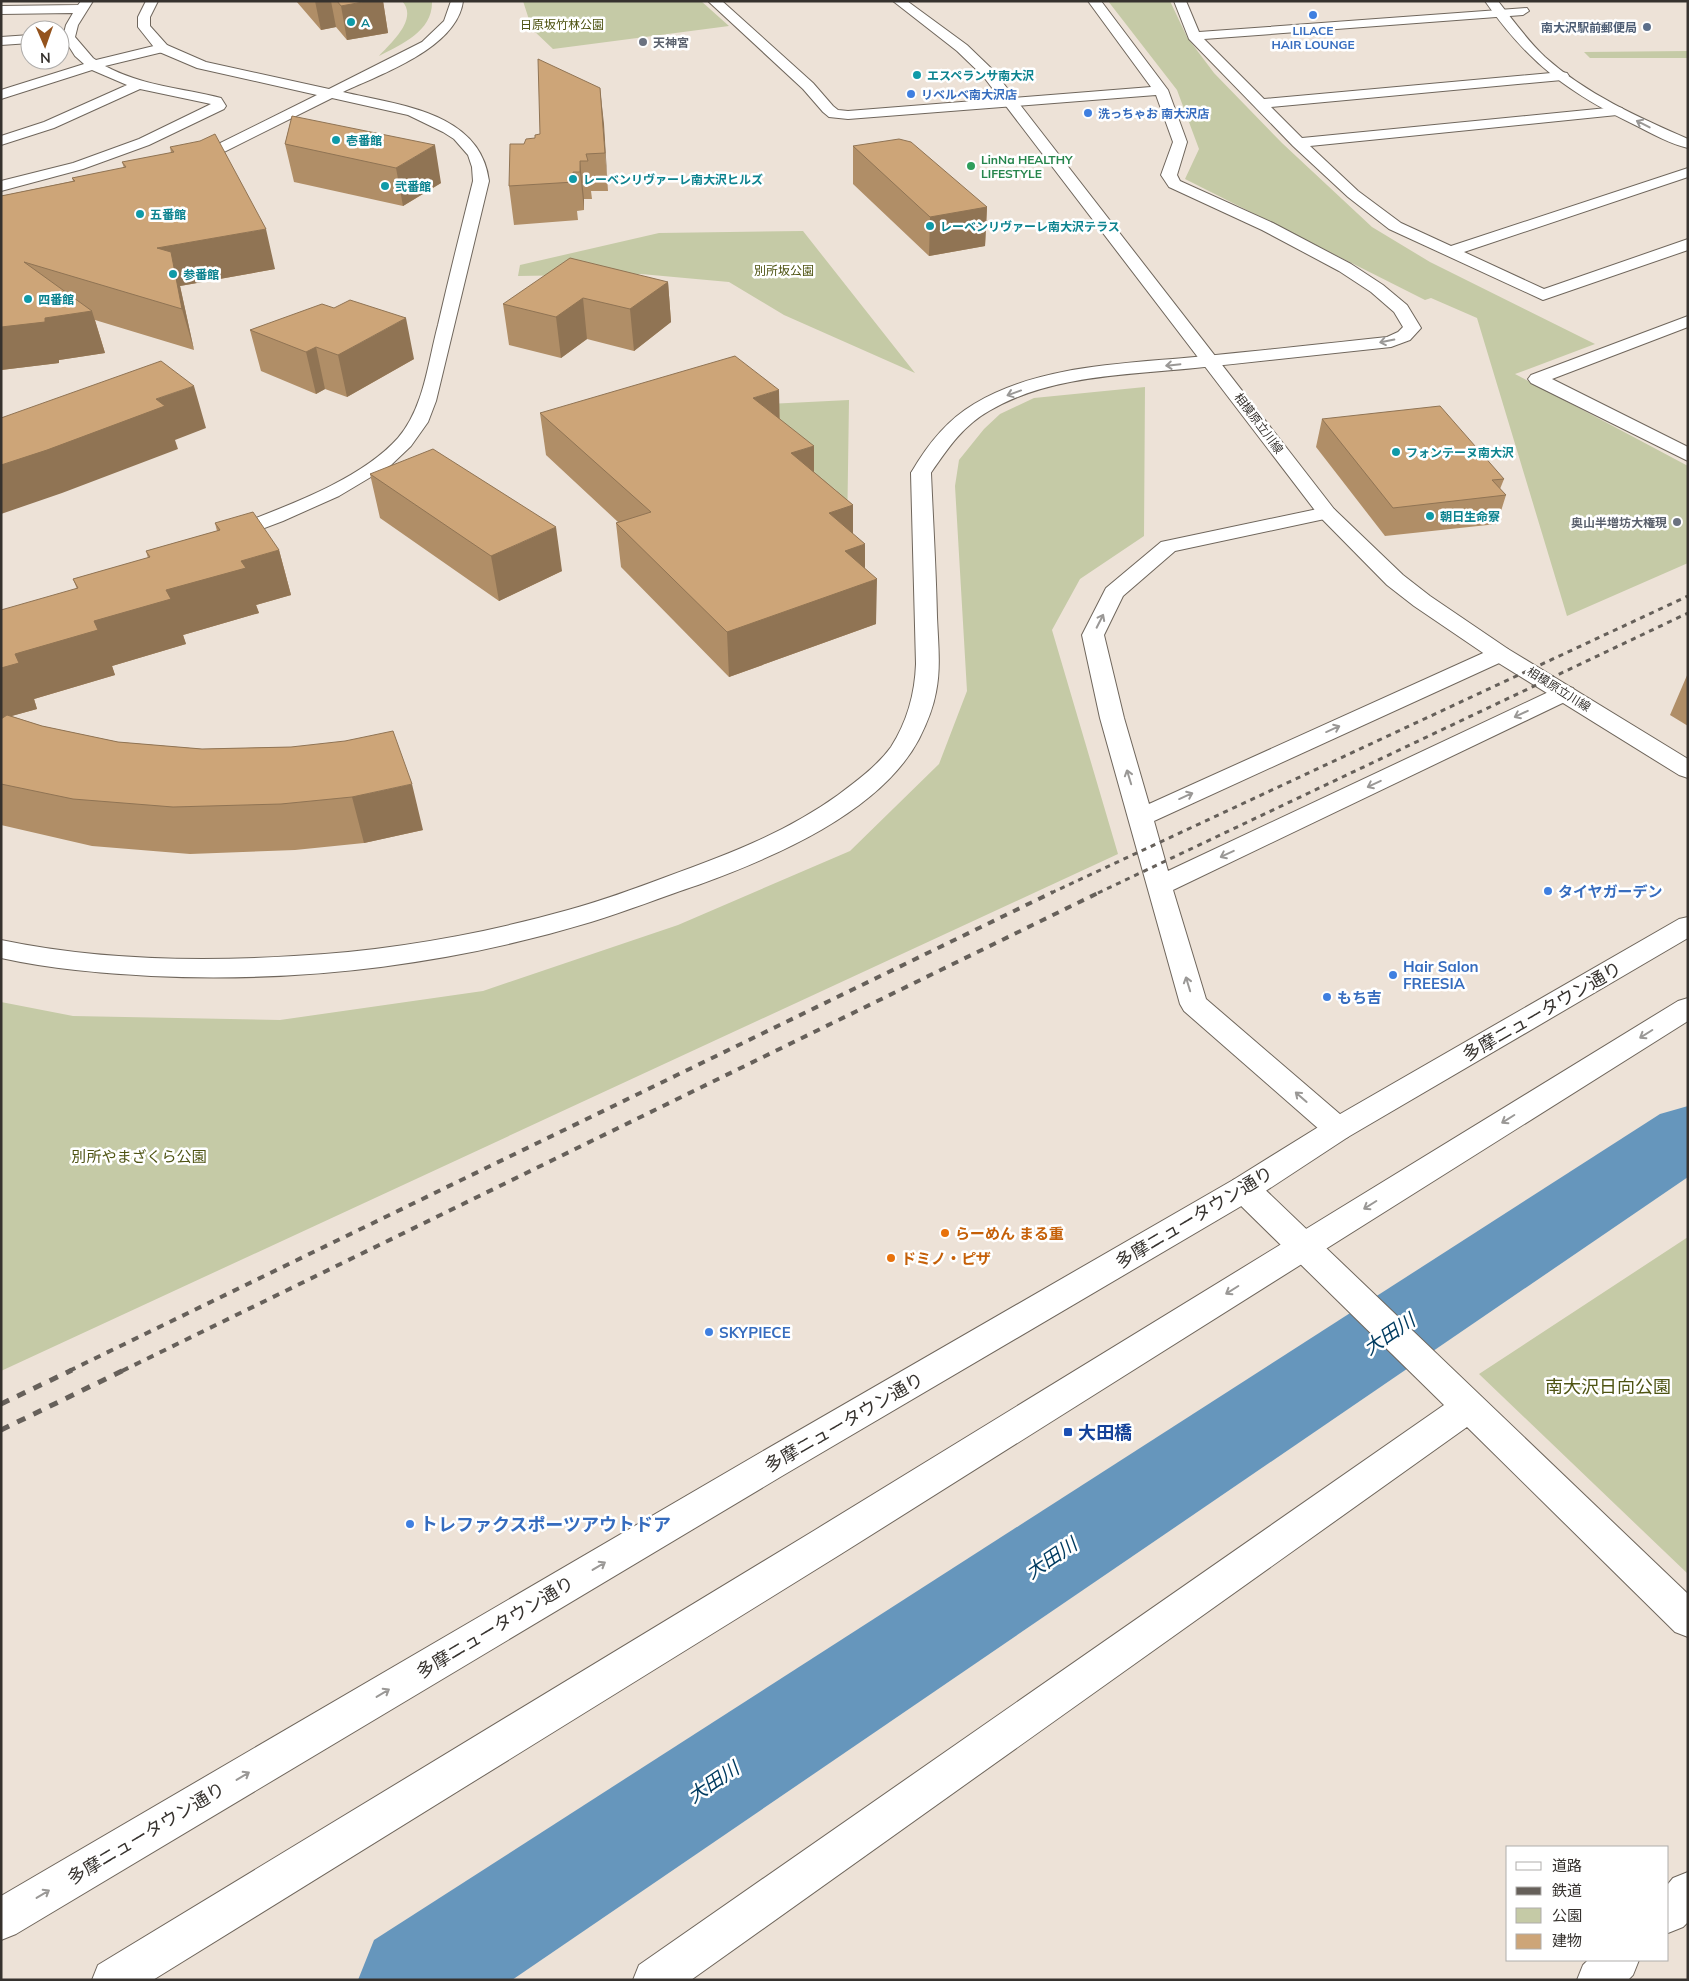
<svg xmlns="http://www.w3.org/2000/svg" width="1689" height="1981" font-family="Mulish,'Noto Sans JP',sans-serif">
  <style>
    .green { fill: #c5caa6 }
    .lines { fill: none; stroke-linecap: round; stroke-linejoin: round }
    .river { fill: #6696bc; fill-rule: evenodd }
    .minor-casing { stroke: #6f665c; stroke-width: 2 }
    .tertiary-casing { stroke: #6f665c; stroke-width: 2 }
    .secondary-casing { stroke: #6f665c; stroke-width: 2 }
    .minor { fill: #fff; fill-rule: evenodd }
    .tertiary { fill: #fff; fill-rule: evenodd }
    .secondary { fill: #fff; fill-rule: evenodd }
    .rail-far2 { stroke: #66605a; stroke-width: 3; stroke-dasharray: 5 5; stroke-linecap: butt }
    .rail-far1 { stroke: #66605a; stroke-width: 4; stroke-dasharray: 7 7; stroke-linecap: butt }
    .rail { stroke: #66605a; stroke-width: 5; stroke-dasharray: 9 9; stroke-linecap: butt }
    .wall { fill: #b08e67 }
    .shaded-wall { fill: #907454 }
    .building { fill: #cda578; stroke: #907454 }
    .oneway { stroke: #9a9896 }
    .shop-dot { fill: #3f7fe0; stroke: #fff; stroke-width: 2 }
    .culture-dot { fill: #0f9aa8; stroke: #fff; stroke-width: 2 }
    .service-dot { fill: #5c6f8a; stroke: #fff; stroke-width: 2 }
    .worship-dot { fill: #6b7280; stroke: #fff; stroke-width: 2 }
    .leisure-dot { fill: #2e9e5b; stroke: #fff; stroke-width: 2 }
    .food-dot { fill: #e8710a; stroke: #fff; stroke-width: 2 }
    .transit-dot { fill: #1a4fb4; stroke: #fff; stroke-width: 2 }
    .labels { text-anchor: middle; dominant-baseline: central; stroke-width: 5; stroke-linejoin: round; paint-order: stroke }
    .far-culture-label { font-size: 12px; font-weight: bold; fill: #0d838f; stroke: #fff; text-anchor: start }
    .far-park-label { font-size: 12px; fill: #4e5312; stroke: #fff }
    .far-service-label { font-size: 12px; font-weight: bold; fill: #4e5e75; stroke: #fff; text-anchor: end }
    .far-shop-label { font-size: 12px; font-weight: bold; fill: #366cbe; stroke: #fff; text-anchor: start }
    .far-worship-label { font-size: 12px; font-weight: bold; fill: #5b616d; stroke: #fff; text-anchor: start }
    .far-leisure-label { font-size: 12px; font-weight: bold; fill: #27864d; stroke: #fff; text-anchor: start }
    .far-street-label { font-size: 12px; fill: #36322e; stroke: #fff }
    .shop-label { font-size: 15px; font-weight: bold; fill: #366cbe; stroke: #fff; text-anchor: start }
    .park-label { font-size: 15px; fill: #4e5312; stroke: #fff }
    .food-label { font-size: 15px; font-weight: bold; fill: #c56008; stroke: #fff; text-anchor: start }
    .near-street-label { font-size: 18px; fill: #36322e; stroke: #fff }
    .near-park-label { font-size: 18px; fill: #4e5312; stroke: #fff }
    .near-transit-label { font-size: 18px; font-weight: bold; fill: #164399; stroke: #fff; text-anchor: start }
    .near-shop-label { font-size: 18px; font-weight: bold; fill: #366cbe; stroke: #fff; text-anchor: start }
    .near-water-label { font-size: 19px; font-style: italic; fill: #003b60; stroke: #fff }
  </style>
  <rect width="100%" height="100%" fill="#ede2d7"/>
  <path class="green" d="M 402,1 L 432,1 C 433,31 402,44 379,56 C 390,44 419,19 402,1 Z
    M 523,1 L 701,1 L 729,26 L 553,49 L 532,29 Z
    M 1108,1 L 1170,1 L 1187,37 L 1214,73 L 1282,143 L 1372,227 L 1430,262 L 1595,344 L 1515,374 L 1688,466 L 1688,563 L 1567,616 L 1477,318 L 1431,298 L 1425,300 L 1185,179 L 1199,149 L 1177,90 Z
    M 1688,51 L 1688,58 L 1590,58 L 1584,52 Z
    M 803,231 L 915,373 L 784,315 L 729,282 L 641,274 L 518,276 L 520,265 L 659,233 Z
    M 1145,387 L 1144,536 L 1080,579 L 1052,630 L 1118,854 L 1,1371 L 1,1002 L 73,1016 L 280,1020 L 483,991 L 678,925 L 850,851 L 939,764 L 967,691 L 955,486 L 959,460 L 984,429 L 1000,414 L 1034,398 Z
    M 849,400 L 847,537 L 837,491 L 781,447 L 768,404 Z
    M 1688,1237 L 1688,1574 L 1479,1374 Z"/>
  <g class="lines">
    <path class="river" d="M 1688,1106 L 1688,1177 L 512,1980 L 358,1980 L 374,1940 L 1660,1114 Z"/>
    <g class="minor-casing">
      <path id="minor" d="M 81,1 L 93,1 L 78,25 L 75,37 L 93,58 L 96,60 L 162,44 L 167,45 L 169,48 L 167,51 L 105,66 C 142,86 182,88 221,98 L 226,106 L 224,109 L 149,145 L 83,169 L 1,191 L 1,181 L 73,163 L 139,139 L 211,104 L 140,89 L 54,128 L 1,145 L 1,136 L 44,122 L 127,85 L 92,70 L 1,99 L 1,90 L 84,64 L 75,56 L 63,37 L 66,25 L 73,13 L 1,14 L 1,6 L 78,5 Z
        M 708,1 L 722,1 L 813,83 L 833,106 L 838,110 L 848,111 L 1151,87 L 1088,1 L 1101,1 L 1168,90 L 1187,142 L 1177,175 L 1180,181 L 1273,223 L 1351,264 L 1383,285 L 1407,305 L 1421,328 L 1410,340 L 1391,347 C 1326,354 1260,361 1195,368 C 1126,375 1050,375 989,411 C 961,427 946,451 928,477 L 921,479 L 914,477 L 911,473 C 927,445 947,420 974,404 C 1039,365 1122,364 1195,357 C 1259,351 1323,344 1387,337 L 1398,332 L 1403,327 L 1394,312 L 1371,292 L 1339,271 L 1262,230 L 1169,187 L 1161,175 L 1173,142 L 1156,95 L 848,119 L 829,117 L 823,112 L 803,89 Z
        M 1174,1 L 1186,1 L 1199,32 L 1527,8 L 1529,11 L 1523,15 L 1204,39 L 1264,99 L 1562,72 L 1567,73 L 1569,76 L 1562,80 L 1271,107 L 1302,138 L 1617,107 L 1622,108 L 1624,111 L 1622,114 L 1617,115 L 1310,146 L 1358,191 L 1401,223 L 1451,246 L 1688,168 L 1688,177 L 1464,252 L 1544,289 L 1688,239 L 1688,250 L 1543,300 L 1389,229 L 1348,197 L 1293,146 L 1189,39 Z
        M 30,35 L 30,43 L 1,45 L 1,37 Z
        M 1688,316 L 1688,327 L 1552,379 L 1688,447 L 1688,461 L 1531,383 L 1528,379 L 1531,375 Z
        M 1327,507 L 1334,509 L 1337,513 L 1334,517 L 1175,551 L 1123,596 L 1104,635 L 1124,718 L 1149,804 L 1492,649 L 1500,647 L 1508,649 L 1511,654 L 1508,659 L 1154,821 L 1168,871 L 1557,688 L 1565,686 L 1573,688 L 1576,693 L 1573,698 L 1173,890 L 1206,999 L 1348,1121 L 1353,1129 L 1348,1137 L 1338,1140 L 1328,1137 L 1184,1011 L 1180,1004 L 1100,718 L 1082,635 L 1106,588 L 1161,542 Z
        M 1244,1177 L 1255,1180 L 1688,1594 L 1688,1637 L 1675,1632 L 1467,1427 L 691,1980 L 633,1980 L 639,1965 L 1444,1405 L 1233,1198 L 1229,1189 L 1233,1180 Z
        M 1688,1872 L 1688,1922 L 1683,1927 L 1668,1933 L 1668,1884 L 1673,1878 Z
        M 1588,1960 L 1639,1960 L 1633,1975 L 1628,1980 L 1577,1980 L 1583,1965 Z"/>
    </g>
    <g class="tertiary-casing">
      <path id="tertiary" d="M 146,1 L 158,1 L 150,17 L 150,26 L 167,45 L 206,62 L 329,89 L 422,42 L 444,21 L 451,1 L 463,1 C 457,48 381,74 343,92 C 398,105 481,112 489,181 L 436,401 L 428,422 L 411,446 L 391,465 L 339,496 L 283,521 L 225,543 L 218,541 L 215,537 L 218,533 C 274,510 357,484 398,438 C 424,408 428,362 438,325 C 449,277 461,229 473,181 L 472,167 L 468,155 L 454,139 L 443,132 L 408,115 L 332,98 L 194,167 L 184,167 L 182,164 L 184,161 L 317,95 L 197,68 L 157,51 L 138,27 L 138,17 Z
        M 1485,1 L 1498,1 C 1513,20 1527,40 1545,57 C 1586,94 1638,117 1688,139 L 1688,148 C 1671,144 1654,135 1639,127 C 1570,94 1529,64 1485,1 Z
        M 921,467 L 928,469 L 931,473 C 933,521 936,569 937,617 C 938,642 941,668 936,692 C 933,709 926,725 919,739 C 880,813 772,858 698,885 C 662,897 627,911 591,922 C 449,965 299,983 151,976 C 101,973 50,969 1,958 L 1,940 C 96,960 198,962 294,956 C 386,951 479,935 568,910 C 601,901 634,889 666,877 C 727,855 785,833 838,795 C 857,781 877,766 891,747 C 907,722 915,693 916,664 L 911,473 L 914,469 Z"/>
    </g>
    <g class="secondary-casing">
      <path id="secondary" d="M 893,1 L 907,1 L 967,45 L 993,70 L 1334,509 L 1403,575 L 1430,596 L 1508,649 L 1688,759 L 1688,778 L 1679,775 L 1492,659 L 1414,606 L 1387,585 L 1320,517 L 983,76 L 957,51 Z
        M 1688,917 L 1688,938 L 1348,1137 L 1255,1198 L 782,1476 L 16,1934 L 1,1940 L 1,1896 L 758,1454 L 1233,1180 L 1328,1121 L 1679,919 Z
        M 1688,998 L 1688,1021 L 841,1554 L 153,1980 L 92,1980 L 98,1965 L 815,1530 L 1678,1001 Z"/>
    </g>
    <use href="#minor" class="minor"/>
    <use href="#tertiary" class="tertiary"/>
    <use href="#secondary" class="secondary"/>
    <path class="rail-far2" d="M 1051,893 L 1688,596
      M 1098,893 L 1688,613"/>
    <path class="rail-far1" d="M 69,1371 L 1053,892
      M 122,1371 L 1100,892"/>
    <path class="rail" d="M 1,1404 L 72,1370
      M 1,1430 L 124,1370"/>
  </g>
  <path class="wall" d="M 296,1 L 383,1 L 388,33 L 347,40 L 336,27 L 321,30 Z
    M 600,88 L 608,191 L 591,191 L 592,199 L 584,199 L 584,210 L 577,211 L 578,220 L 514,225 L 509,186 L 524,144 L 535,138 Z
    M 292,116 L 441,183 L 403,206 L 294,182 L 285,144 Z
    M 853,146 L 987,207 L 985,246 L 929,256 L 853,184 Z
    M 170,147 L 275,269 L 180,286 L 194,350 L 95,320 L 105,353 L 59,360 L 59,363 L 1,370 L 1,196 L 73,181 L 72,178 L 124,168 L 122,162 L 171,153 Z
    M 668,282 L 671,322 L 634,351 L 587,339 L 561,358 L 509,345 L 503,304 Z
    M 250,330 L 414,359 L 347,397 L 325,389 L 316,394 L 261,371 Z
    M 540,413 L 779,418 L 814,472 L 853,505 L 853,534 L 865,569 L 876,624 L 729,677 L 621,567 L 616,523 L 618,522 L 546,455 Z
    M 1322,419 L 1504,479 L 1500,489 L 1506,495 L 1497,524 L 1385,536 L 1316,447 Z
    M 370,474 L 562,571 L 499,601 L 380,518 Z
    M 215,523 L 279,550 L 291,595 L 256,605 L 259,613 L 183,635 L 186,644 L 112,666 L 115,675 L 34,699 L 37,709 L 11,716 L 42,726 L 118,742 L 202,749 L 291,747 L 423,830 L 364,843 L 295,850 L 190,854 L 92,846 L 1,825 L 1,668 L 77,589 L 73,579 L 148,558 L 146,551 L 217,531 Z
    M 1688,673 L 1688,726 L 1670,715 Z"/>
  <path class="shaded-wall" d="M 315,1 L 331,1 L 336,27 L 321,30 Z
    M 368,1 L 383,1 L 388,33 L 347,40 L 341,6 Z
    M 600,88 L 604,124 L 608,191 L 605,153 Z
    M 435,145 L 441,183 L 403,206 L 396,168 Z
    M 580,161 L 584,199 L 584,210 L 580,172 Z
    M 987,207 L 985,246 L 929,256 L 930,217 Z
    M 266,229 L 275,269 L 180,286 L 194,350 L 182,309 L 157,248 Z
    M 668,282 L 671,322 L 634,351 L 630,309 Z
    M 583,298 L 587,339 L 561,358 L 556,317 Z
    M 92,311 L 105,353 L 59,360 L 59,363 L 1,370 L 1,327 L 45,318 Z
    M 406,318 L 414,359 L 347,397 L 338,355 Z
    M 316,347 L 325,389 L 316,394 L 306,352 Z
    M 194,386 L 206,428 L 175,440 L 178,449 L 62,493 L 1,514 L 1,465 L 156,399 Z
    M 779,390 L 780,433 L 753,398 Z
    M 814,446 L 814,489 L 791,453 Z
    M 853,505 L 853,548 L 865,544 L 865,583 L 877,579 L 876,624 L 729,677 L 727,632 L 829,513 Z
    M 556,527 L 562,571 L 499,601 L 491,556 Z
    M 279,550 L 291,595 L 256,605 L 259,613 L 183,635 L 186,644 L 112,666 L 115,675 L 34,699 L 37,709 L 1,719 L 1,668 L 15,654 L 166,590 L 241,561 Z
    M 412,784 L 423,830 L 364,843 L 352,797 Z"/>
  <path class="building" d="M 337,1 L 368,1 L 341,6 Z
    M 538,59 L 600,88 L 605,153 L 586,154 L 588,161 L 580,161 L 580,172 L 573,172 L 574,182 L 509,186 L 510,144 L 524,144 L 526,139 L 535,138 L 535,135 L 540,134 Z
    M 292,116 L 435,145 L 396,168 L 285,144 Z
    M 215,134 L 266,229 L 157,248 L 171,252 L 182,309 L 24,262 L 92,311 L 45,318 L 45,322 L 1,327 L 1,196 L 75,181 L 72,178 L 126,167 L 122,162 L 174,152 L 170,147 L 200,141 Z
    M 899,139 L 911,142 L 987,207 L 930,217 L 853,146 Z
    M 570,258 L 668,282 L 630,309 L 583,298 L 556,317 L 503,304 Z
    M 350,300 L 406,318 L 338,355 L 316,347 L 306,352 L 250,330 L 322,304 L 334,308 Z
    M 735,356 L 779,390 L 753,398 L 814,446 L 791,453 L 853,505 L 829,513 L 865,544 L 845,551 L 877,579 L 727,632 L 616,523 L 651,512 L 540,413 Z
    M 161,361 L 194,386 L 156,399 L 165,406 L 47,450 L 1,465 L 1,418 Z
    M 1440,406 L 1504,479 L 1492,480 L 1506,495 L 1393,508 L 1322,419 Z
    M 433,449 L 556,527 L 491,556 L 370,474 Z
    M 253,512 L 279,550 L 241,561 L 246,568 L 166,590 L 171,599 L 94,621 L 98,630 L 15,654 L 19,663 L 1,668 L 1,610 L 78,588 L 73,579 L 150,557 L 146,551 L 220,530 L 215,523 Z
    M 7,715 L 42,726 L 118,742 L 202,749 L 291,747 L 345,741 L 393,731 L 412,784 L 352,797 L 281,804 L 173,807 L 73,799 L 1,784 L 1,719 Z"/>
  <defs><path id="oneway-shaft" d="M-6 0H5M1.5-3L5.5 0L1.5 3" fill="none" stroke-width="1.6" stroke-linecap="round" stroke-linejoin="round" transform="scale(1.25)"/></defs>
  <g class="oneway">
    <use href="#oneway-shaft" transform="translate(1643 124) rotate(-153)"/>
    <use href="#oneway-shaft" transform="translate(1387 341) rotate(169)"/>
    <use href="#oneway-shaft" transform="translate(1173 365) rotate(174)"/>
    <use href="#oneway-shaft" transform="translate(1014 393) rotate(160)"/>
    <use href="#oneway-shaft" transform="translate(1100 621) rotate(-63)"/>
    <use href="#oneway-shaft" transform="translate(1521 714) rotate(155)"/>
    <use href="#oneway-shaft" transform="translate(1333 729) rotate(-24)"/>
    <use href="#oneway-shaft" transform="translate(1129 777) rotate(-107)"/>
    <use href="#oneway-shaft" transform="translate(1374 784) rotate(155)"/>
    <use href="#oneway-shaft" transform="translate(1186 796) rotate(-24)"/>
    <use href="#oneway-shaft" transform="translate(1227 854) rotate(155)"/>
    <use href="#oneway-shaft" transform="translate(1188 984) rotate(-107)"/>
    <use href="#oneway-shaft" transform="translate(1646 1034) rotate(148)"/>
    <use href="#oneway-shaft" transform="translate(1301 1097) rotate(-139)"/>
    <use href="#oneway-shaft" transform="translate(1508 1119) rotate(148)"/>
    <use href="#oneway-shaft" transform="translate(1370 1205) rotate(148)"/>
    <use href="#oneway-shaft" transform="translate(1232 1290) rotate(148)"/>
    <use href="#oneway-shaft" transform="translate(599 1566) rotate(-31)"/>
    <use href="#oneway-shaft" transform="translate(383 1693) rotate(-31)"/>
    <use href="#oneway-shaft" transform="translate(243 1776) rotate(-31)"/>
    <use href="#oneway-shaft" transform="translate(43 1894) rotate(-31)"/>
  </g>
  <g class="shop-dot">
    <circle cx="1313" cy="15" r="5"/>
    <circle cx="911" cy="94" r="5"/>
    <circle cx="1088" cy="113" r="5"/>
    <circle cx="1548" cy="891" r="5"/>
    <circle cx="1393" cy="975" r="5"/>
    <circle cx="1327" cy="997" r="5"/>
    <circle cx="709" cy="1332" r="5"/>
    <circle cx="410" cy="1524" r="5"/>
  </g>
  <g class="culture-dot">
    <circle cx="351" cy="22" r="5"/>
    <circle cx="917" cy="75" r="5"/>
    <circle cx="336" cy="140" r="5"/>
    <circle cx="573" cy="179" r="5"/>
    <circle cx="385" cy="186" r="5"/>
    <circle cx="140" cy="214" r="5"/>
    <circle cx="930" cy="226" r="5"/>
    <circle cx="173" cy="274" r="5"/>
    <circle cx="28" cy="299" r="5"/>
    <circle cx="1396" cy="452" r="5"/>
    <circle cx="1430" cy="516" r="5"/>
  </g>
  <circle class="service-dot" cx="1647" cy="27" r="5"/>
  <g class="worship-dot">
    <circle cx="643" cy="42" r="5"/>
    <circle cx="1677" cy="522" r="5"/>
  </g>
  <circle class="leisure-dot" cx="971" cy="166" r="5"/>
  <g class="food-dot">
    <circle cx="945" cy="1233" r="5"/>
    <circle cx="891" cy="1258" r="5"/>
  </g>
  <rect class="transit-dot" x="1063" y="1427" width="10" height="10" rx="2.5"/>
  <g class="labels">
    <g class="far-culture-label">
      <text x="361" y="22">A</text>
      <text x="927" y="75">エスペランサ南大沢</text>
      <text x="346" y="140">壱番館</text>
      <text x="583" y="179">レーベンリヴァーレ南大沢ヒルズ</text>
      <text x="395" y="186">弐番館</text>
      <text x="150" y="214">五番館</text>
      <text x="940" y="226">レーベンリヴァーレ南大沢テラス</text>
      <text x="183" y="274">参番館</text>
      <text x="38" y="299">四番館</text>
      <text x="1406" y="452">フォンテーヌ南大沢</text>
      <text x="1440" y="516">朝日生命寮</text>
    </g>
    <g class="far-park-label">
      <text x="562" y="24">日原坂竹林公園</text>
      <text x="784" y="270">別所坂公園</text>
    </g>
    <g class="far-service-label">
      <text x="1637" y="27">南大沢駅前郵便局</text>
    </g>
    <g class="far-shop-label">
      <text x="1313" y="30" text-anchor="middle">LILACE<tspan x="1313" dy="14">HAIR LOUNGE</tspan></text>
      <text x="921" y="94">リベルベ南大沢店</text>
      <text x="1098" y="113">洗っちゃお 南大沢店</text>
    </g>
    <g class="far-worship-label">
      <text x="653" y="42">天神宮</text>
      <text x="1667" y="522" text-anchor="end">奥山半増坊大権現</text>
    </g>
    <g class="far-leisure-label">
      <text x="981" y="159">LinNa HEALTHY<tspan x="981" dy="14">LIFESTYLE</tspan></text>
    </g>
    <g class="far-street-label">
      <text transform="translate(1259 423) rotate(53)">相模原立川線</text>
      <text transform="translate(1559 689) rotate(32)">相模原立川線</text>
    </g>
    <g class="shop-label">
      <text x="1558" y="891">タイヤガーデン</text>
      <text x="1403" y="966">Hair Salon<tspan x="1403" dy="17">FREESIA</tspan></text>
      <text x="1337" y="997">もち吉</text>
      <text x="719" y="1332">SKYPIECE</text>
    </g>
    <g class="park-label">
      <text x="139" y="1156">別所やまざくら公園</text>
    </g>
    <g class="food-label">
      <text x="955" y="1233">らーめん まる重</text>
      <text x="901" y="1258">ドミノ・ピザ</text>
    </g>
    <g class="near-street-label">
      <text transform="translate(1542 1011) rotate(-30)">多摩ニュータウン通り</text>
      <text transform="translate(1194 1217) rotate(-31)">多摩ニュータウン通り</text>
      <text transform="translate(844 1422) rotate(-30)">多摩ニュータウン通り</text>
      <text transform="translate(495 1627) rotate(-31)">多摩ニュータウン通り</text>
      <text transform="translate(146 1833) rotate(-31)">多摩ニュータウン通り</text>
    </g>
    <g class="near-park-label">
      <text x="1608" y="1386">南大沢日向公園</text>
    </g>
    <g class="near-transit-label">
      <text x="1078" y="1432">大田橋</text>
    </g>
    <g class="near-shop-label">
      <text x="420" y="1524">トレファクスポーツアウトドア</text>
    </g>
    <g class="near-water-label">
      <text transform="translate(1389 1334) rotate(-34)">大田川</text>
      <text transform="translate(1051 1558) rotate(-34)">大田川</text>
      <text transform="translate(713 1782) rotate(-34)">大田川</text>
    </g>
  </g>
  <rect width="1689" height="1981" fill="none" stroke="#36322e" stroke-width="5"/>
  <rect x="1506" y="1846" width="162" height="115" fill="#ffffff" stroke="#afadab"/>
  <rect x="1516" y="1862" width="25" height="8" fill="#ffffff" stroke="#afadab"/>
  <text x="1552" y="1871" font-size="15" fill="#36322e">道路</text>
  <rect x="1516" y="1887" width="25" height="8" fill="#66605a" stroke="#afadab"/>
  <text x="1552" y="1896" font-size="15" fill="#36322e">鉄道</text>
  <rect x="1516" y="1908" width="25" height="15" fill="#c5caa6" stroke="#afadab"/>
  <text x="1552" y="1921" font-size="15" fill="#36322e">公園</text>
  <rect x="1516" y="1934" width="25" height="15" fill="#cda578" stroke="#afadab"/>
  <text x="1552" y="1946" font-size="15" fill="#36322e">建物</text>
  <g transform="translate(45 45) rotate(178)"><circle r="24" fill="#ffffff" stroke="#afadab"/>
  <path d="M0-4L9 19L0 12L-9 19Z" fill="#94531d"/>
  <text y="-8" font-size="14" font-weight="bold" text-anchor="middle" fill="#36322e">N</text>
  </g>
</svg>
